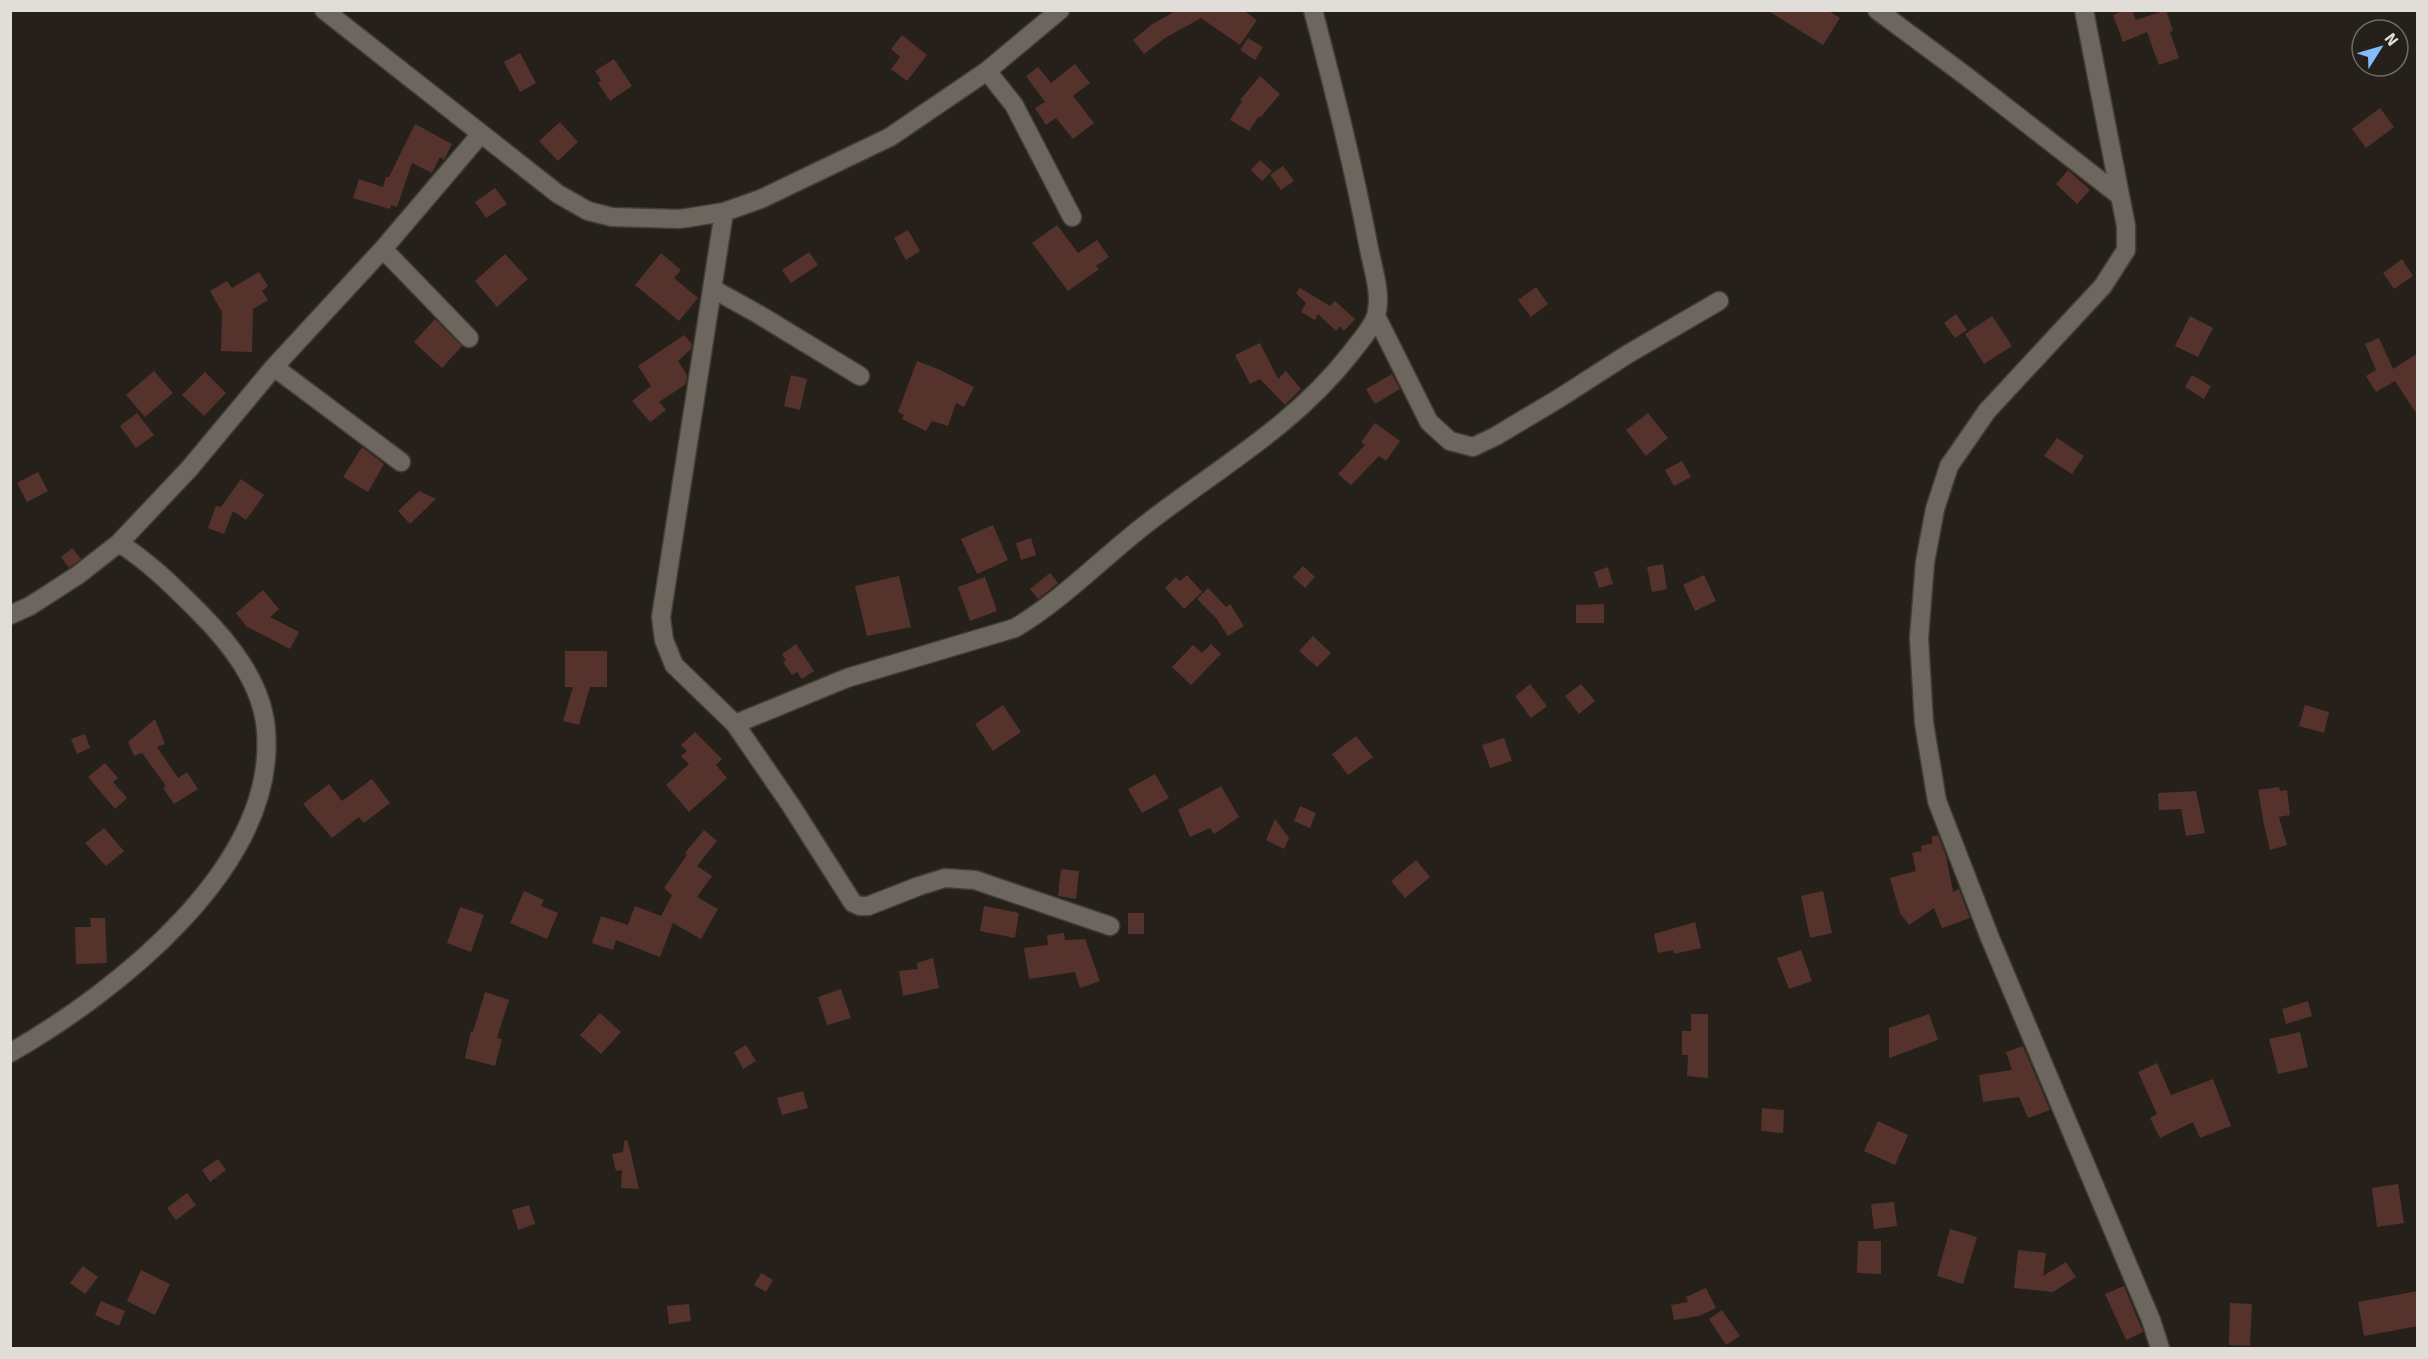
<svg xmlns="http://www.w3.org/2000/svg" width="2428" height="1359" font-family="Signika,sans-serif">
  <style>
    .building { fill: #55332c }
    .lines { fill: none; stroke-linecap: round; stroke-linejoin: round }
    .minor-casing { stroke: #413d38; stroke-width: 21 }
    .minor { stroke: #6d665f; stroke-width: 18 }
  </style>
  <rect width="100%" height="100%" fill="#25201a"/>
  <path class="building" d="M 1177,10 L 1243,10 L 1257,20 L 1240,45 L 1201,18 L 1165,38 L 1144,54 L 1133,40 L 1151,25 Z
    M 1767,10 L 1827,10 L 1840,18 L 1823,45 Z
    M 2125,10 L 2132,10 L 2136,20 L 2166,10 L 2173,31 L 2170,32 L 2179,58 L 2159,65 L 2147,32 L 2123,42 L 2113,15 Z
    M 902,35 L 927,55 L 907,81 L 891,69 L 900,57 L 891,49 Z
    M 1248,38 L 1263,47 L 1255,60 L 1240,50 Z
    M 520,53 L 536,83 L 520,92 L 504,62 Z
    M 614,59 L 632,86 L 610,101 L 598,83 L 601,80 L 595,71 Z
    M 1075,64 L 1090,83 L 1073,96 L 1094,123 L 1073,139 L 1056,118 L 1046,125 L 1035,108 L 1045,102 L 1026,76 L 1038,67 L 1051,83 Z
    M 1260,76 L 1280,94 L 1260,118 L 1259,116 L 1249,131 L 1230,120 L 1242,101 L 1240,100 Z
    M 2380,108 L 2394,127 L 2366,148 L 2352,129 Z
    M 560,122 L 578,142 L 558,161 L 539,141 Z
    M 415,124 L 452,144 L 444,160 L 440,157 L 432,173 L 412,163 L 397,207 L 391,205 L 390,209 L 353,198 L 359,179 L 383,187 L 386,177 L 389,177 Z
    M 1260,160 L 1272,171 L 1262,181 L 1251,170 Z
    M 1283,166 L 1294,181 L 1281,190 L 1270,175 Z
    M 2068,170 L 2090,190 L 2077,204 L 2056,184 Z
    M 495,188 L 507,204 L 486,218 L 475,202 Z
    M 1057,225 L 1078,253 L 1097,240 L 1109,257 L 1096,266 L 1099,269 L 1068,291 L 1032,243 Z
    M 908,230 L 920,251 L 906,260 L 894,238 Z
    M 809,252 L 818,265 L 791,283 L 782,270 Z
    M 661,253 L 681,270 L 674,278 L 698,298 L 679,321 L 635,285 Z
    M 505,254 L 528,279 L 497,307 L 475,281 Z
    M 2402,259 L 2413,276 L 2394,289 L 2383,273 Z
    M 259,272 L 268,286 L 262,291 L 268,300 L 253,309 L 252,352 L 221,351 L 222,312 L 210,291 L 227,281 L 232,288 Z
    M 1536,287 L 1548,304 L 1531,317 L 1518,300 Z
    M 1300,288 L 1330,306 L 1335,301 L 1355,319 L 1344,331 L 1340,326 L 1336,331 L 1318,314 L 1315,320 L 1301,312 L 1306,303 L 1296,293 Z
    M 1956,314 L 1967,330 L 1955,338 L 1944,323 Z
    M 1992,316 L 2012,346 L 1984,364 L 1965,334 Z
    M 2190,316 L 2213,328 L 2198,357 L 2175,346 Z
    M 435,319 L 462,346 L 442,368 L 414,342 Z
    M 684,335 L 692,344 L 691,349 L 678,361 L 687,375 L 686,384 L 659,402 L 666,410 L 650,422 L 632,401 L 651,386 L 638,366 Z
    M 2379,338 L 2393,369 L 2418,353 L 2418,416 L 2395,381 L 2376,392 L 2366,376 L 2376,370 L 2365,344 Z
    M 1260,343 L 1278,379 L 1286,371 L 1301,389 L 1285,405 L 1260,379 L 1250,384 L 1235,355 Z
    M 917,361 L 938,369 L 974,387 L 964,407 L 956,403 L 948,426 L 932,421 L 926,431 L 902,419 L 904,415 L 898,412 Z
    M 154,371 L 173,393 L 145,417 L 126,395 Z
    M 205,372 L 226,393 L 204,416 L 182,395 Z
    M 1392,374 L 1400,389 L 1375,404 L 1366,389 Z
    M 791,375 L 807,379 L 800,410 L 784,406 Z
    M 2192,375 L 2211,386 L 2204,399 L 2185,387 Z
    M 137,413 L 154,435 L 136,448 L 120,426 Z
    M 1648,413 L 1668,438 L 1646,456 L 1626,430 Z
    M 1375,423 L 1400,441 L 1386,461 L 1379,456 L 1351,485 L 1338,474 L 1365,445 L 1361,442 Z
    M 2057,438 L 2084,456 L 2072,474 L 2044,456 Z
    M 362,447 L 384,464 L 368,492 L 343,477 Z
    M 1682,461 L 1691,477 L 1674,486 L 1665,470 Z
    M 38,472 L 48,491 L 27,502 L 17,483 Z
    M 241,479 L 264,495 L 246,520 L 233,511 L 224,534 L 208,528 L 216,506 L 221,507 Z
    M 419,491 L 436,499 L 410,524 L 398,511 Z
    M 993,525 L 1008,560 L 977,574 L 961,539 Z
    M 1031,538 L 1036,555 L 1021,560 L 1016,543 Z
    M 72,548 L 81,559 L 69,568 L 61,557 Z
    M 1663,564 L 1667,589 L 1652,592 L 1647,567 Z
    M 1303,566 L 1315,577 L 1305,588 L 1293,577 Z
    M 1608,567 L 1613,584 L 1599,588 L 1594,572 Z
    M 1050,573 L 1058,583 L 1038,599 L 1030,589 Z
    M 1187,575 L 1202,592 L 1184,609 L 1165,588 L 1176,577 L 1180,581 Z
    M 1704,575 L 1716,601 L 1695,611 L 1683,585 Z
    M 899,576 L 911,627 L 867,636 L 855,586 Z
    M 985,577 L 997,611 L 970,621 L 958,587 Z
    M 1208,588 L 1226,607 L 1230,604 L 1244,626 L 1228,636 L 1216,618 L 1197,599 Z
    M 263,590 L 279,609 L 270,617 L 299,632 L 290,649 L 246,626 L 236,613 Z
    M 1604,604 L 1604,623 L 1576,623 L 1576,605 Z
    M 1313,636 L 1331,653 L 1317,667 L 1299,651 Z
    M 796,644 L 814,671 L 802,679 L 797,672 L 792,675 L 783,662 L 786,660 L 782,654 Z
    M 1211,644 L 1221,654 L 1191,685 L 1172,667 L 1193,645 L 1202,653 Z
    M 565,651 L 607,651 L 607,687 L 590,687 L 579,725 L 563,721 L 573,687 L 565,687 Z
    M 1530,684 L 1547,706 L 1531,718 L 1515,696 Z
    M 1581,684 L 1595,701 L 1579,714 L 1565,696 Z
    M 1003,705 L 1021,732 L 993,751 L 975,724 Z
    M 2305,705 L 2329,712 L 2324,733 L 2299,726 Z
    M 155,719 L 165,744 L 157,747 L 178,778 L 187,772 L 198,789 L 174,804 L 163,788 L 166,786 L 142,753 L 134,756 L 128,742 Z
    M 695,732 L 722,759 L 716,765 L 727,778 L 689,812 L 666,785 L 689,764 L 681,756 L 687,751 L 681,745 Z
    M 85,734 L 90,748 L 77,754 L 71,739 Z
    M 1356,736 L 1373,757 L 1348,775 L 1332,754 Z
    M 1504,738 L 1512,761 L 1490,768 L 1482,745 Z
    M 105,763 L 118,778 L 113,782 L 127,798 L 115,809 L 88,777 Z
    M 1155,774 L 1169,798 L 1142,813 L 1128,789 Z
    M 372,779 L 390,803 L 364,823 L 359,817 L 332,838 L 303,804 L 329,784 L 342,801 Z
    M 1221,786 L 1239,817 L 1214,834 L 1210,828 L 1190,837 L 1178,810 Z
    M 2279,787 L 2280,791 L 2287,790 L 2290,815 L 2279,817 L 2287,845 L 2270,850 L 2264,825 L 2258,790 Z
    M 2196,791 L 2205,833 L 2186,836 L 2181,809 L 2159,810 L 2158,793 Z
    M 1300,806 L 1316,813 L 1310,828 L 1294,821 Z
    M 1275,819 L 1289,838 L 1284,849 L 1266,840 Z
    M 104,828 L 124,851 L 106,866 L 85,843 Z
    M 704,830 L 717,841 L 697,866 L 712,876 L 697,897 L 718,909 L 701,939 L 673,923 L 660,957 L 616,940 L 613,950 L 592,943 L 601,916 L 628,925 L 635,906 L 661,916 L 672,895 L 664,888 L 687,855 L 685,853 Z
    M 1938,835 L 1946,856 L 1953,892 L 1959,889 L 1970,918 L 1942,928 L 1934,908 L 1909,925 L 1900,913 L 1890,878 L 1916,871 L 1912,853 L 1922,851 L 1921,846 L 1933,843 L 1931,837 Z
    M 1416,860 L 1430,877 L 1405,898 L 1391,881 Z
    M 1061,869 L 1079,871 L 1076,899 L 1058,896 Z
    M 524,891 L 544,900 L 541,906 L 558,913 L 547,939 L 510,923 Z
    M 1823,891 L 1832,933 L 1810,938 L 1801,896 Z
    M 984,906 L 1019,913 L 1015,938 L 980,931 Z
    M 460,907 L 484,915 L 471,952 L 447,943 Z
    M 1128,913 L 1144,913 L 1144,934 L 1128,934 Z
    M 90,918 L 105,918 L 107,963 L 76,964 L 75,927 L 91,927 Z
    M 1695,922 L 1701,948 L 1674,954 L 1673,950 L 1658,953 L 1654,934 Z
    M 1064,933 L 1065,940 L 1085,939 L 1100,981 L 1080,988 L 1075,972 L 1029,979 L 1024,948 L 1048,945 L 1047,935 Z
    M 1801,950 L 1812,981 L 1789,989 L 1777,958 Z
    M 933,958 L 939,988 L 903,996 L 899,971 L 918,969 L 917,963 Z
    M 841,989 L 851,1018 L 827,1025 L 818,997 Z
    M 485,992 L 509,1000 L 497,1038 L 502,1039 L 495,1066 L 465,1058 L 471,1031 L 473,1032 Z
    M 2308,1001 L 2312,1016 L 2286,1024 L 2282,1009 Z
    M 600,1013 L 621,1032 L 601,1054 L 580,1035 Z
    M 1691,1014 L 1708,1014 L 1708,1078 L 1687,1076 L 1688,1055 L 1682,1055 L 1682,1031 L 1691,1031 Z
    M 1929,1014 L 1938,1040 L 1889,1058 L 1889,1028 Z
    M 2300,1032 L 2308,1067 L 2278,1074 L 2269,1039 Z
    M 746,1045 L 756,1061 L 743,1069 L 734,1052 Z
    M 2023,1046 L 2050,1110 L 2028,1118 L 2019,1097 L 1983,1102 L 1979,1075 L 2012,1070 L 2006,1052 Z
    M 2157,1063 L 2171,1095 L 2213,1079 L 2231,1126 L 2200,1138 L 2193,1122 L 2160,1138 L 2150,1118 L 2157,1114 L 2138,1072 Z
    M 803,1091 L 808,1108 L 782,1115 L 777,1098 Z
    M 1762,1108 L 1784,1110 L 1783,1133 L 1761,1131 Z
    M 1878,1121 L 1908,1135 L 1895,1165 L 1864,1151 Z
    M 627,1140 L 630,1150 L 639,1189 L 621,1188 L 622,1170 L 616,1171 L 612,1154 L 623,1152 L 624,1141 Z
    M 218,1159 L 226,1170 L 210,1182 L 202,1170 Z
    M 2398,1184 L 2404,1223 L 2377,1227 L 2372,1188 Z
    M 187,1193 L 196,1205 L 176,1220 L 167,1208 Z
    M 1894,1202 L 1897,1226 L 1874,1229 L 1871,1204 Z
    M 529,1205 L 535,1224 L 518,1230 L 512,1210 Z
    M 1950,1229 L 1977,1237 L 1963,1284 L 1937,1276 Z
    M 1858,1241 L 1881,1241 L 1881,1274 L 1857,1273 Z
    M 2018,1250 L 2046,1253 L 2043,1276 L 2066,1262 L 2076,1277 L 2053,1292 L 2014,1288 Z
    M 83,1266 L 98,1277 L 85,1294 L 70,1283 Z
    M 141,1270 L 170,1284 L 155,1315 L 127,1301 Z
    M 761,1273 L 773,1280 L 766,1292 L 754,1285 Z
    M 2124,1286 L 2143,1332 L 2126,1340 L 2105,1294 Z
    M 1706,1288 L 1716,1308 L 1699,1316 L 1674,1320 L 1671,1305 L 1688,1302 L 1686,1297 Z
    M 2418,1291 L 2418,1326 L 2364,1336 L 2358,1302 Z
    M 101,1301 L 125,1311 L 119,1326 L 95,1315 Z
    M 2230,1303 L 2252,1304 L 2250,1346 L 2229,1345 Z
    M 689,1304 L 691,1321 L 669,1324 L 667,1306 Z
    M 1722,1310 L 1740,1336 L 1726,1345 L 1709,1319 Z"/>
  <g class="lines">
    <g class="minor-casing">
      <path id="minor" d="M 324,10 L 558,194 L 588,211 L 612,217 L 680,219 L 724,212 L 761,199 L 890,137 L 987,71 L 1060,10
        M 1877,10 L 1966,76 L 2120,196
        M 2084,10 L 2126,226 L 2126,250 L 2103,286 L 1987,411 L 1949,466 L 1935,509 L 1925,562 L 1919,638 L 1924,723 L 1937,801 L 1990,938 L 2151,1320 L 2160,1348
        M 987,71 L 1014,105 L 1072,217
        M 724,212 L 661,617 L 664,640 L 674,665 L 735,724 L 790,804 L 853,903 L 860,906 L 868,906 L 919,886 L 945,878 L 975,880 L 1110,926
        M 383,249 L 469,338
        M 713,289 L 758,314 L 860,376
        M 1376,316 L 1429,422 L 1450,441 L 1473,447 L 1496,436 L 1558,399 L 1628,354 L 1719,301
        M 274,367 L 401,462
        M 10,615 L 30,606 L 78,575 L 119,543 L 189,469 L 274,367 L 383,249 L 480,135
        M 735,724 L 847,678 L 1015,628 C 1065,598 1104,556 1150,521 C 1220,467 1295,425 1351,353 C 1359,342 1371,330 1376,316 C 1382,295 1373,269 1369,249 C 1354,168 1334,90 1313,10
        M 10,1053 C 116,992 277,867 266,731 C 263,684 230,643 198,611 C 173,586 149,562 119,543"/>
    </g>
    <use href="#minor" class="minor"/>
  </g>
  <rect width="2428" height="1359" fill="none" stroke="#e1ded9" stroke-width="24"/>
  <g transform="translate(2380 48) rotate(53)"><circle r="28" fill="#25201a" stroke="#706c66" stroke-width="1.5"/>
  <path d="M0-4.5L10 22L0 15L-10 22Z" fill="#84bcfb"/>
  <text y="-9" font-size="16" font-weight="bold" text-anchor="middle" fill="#e1ded9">N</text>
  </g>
</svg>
